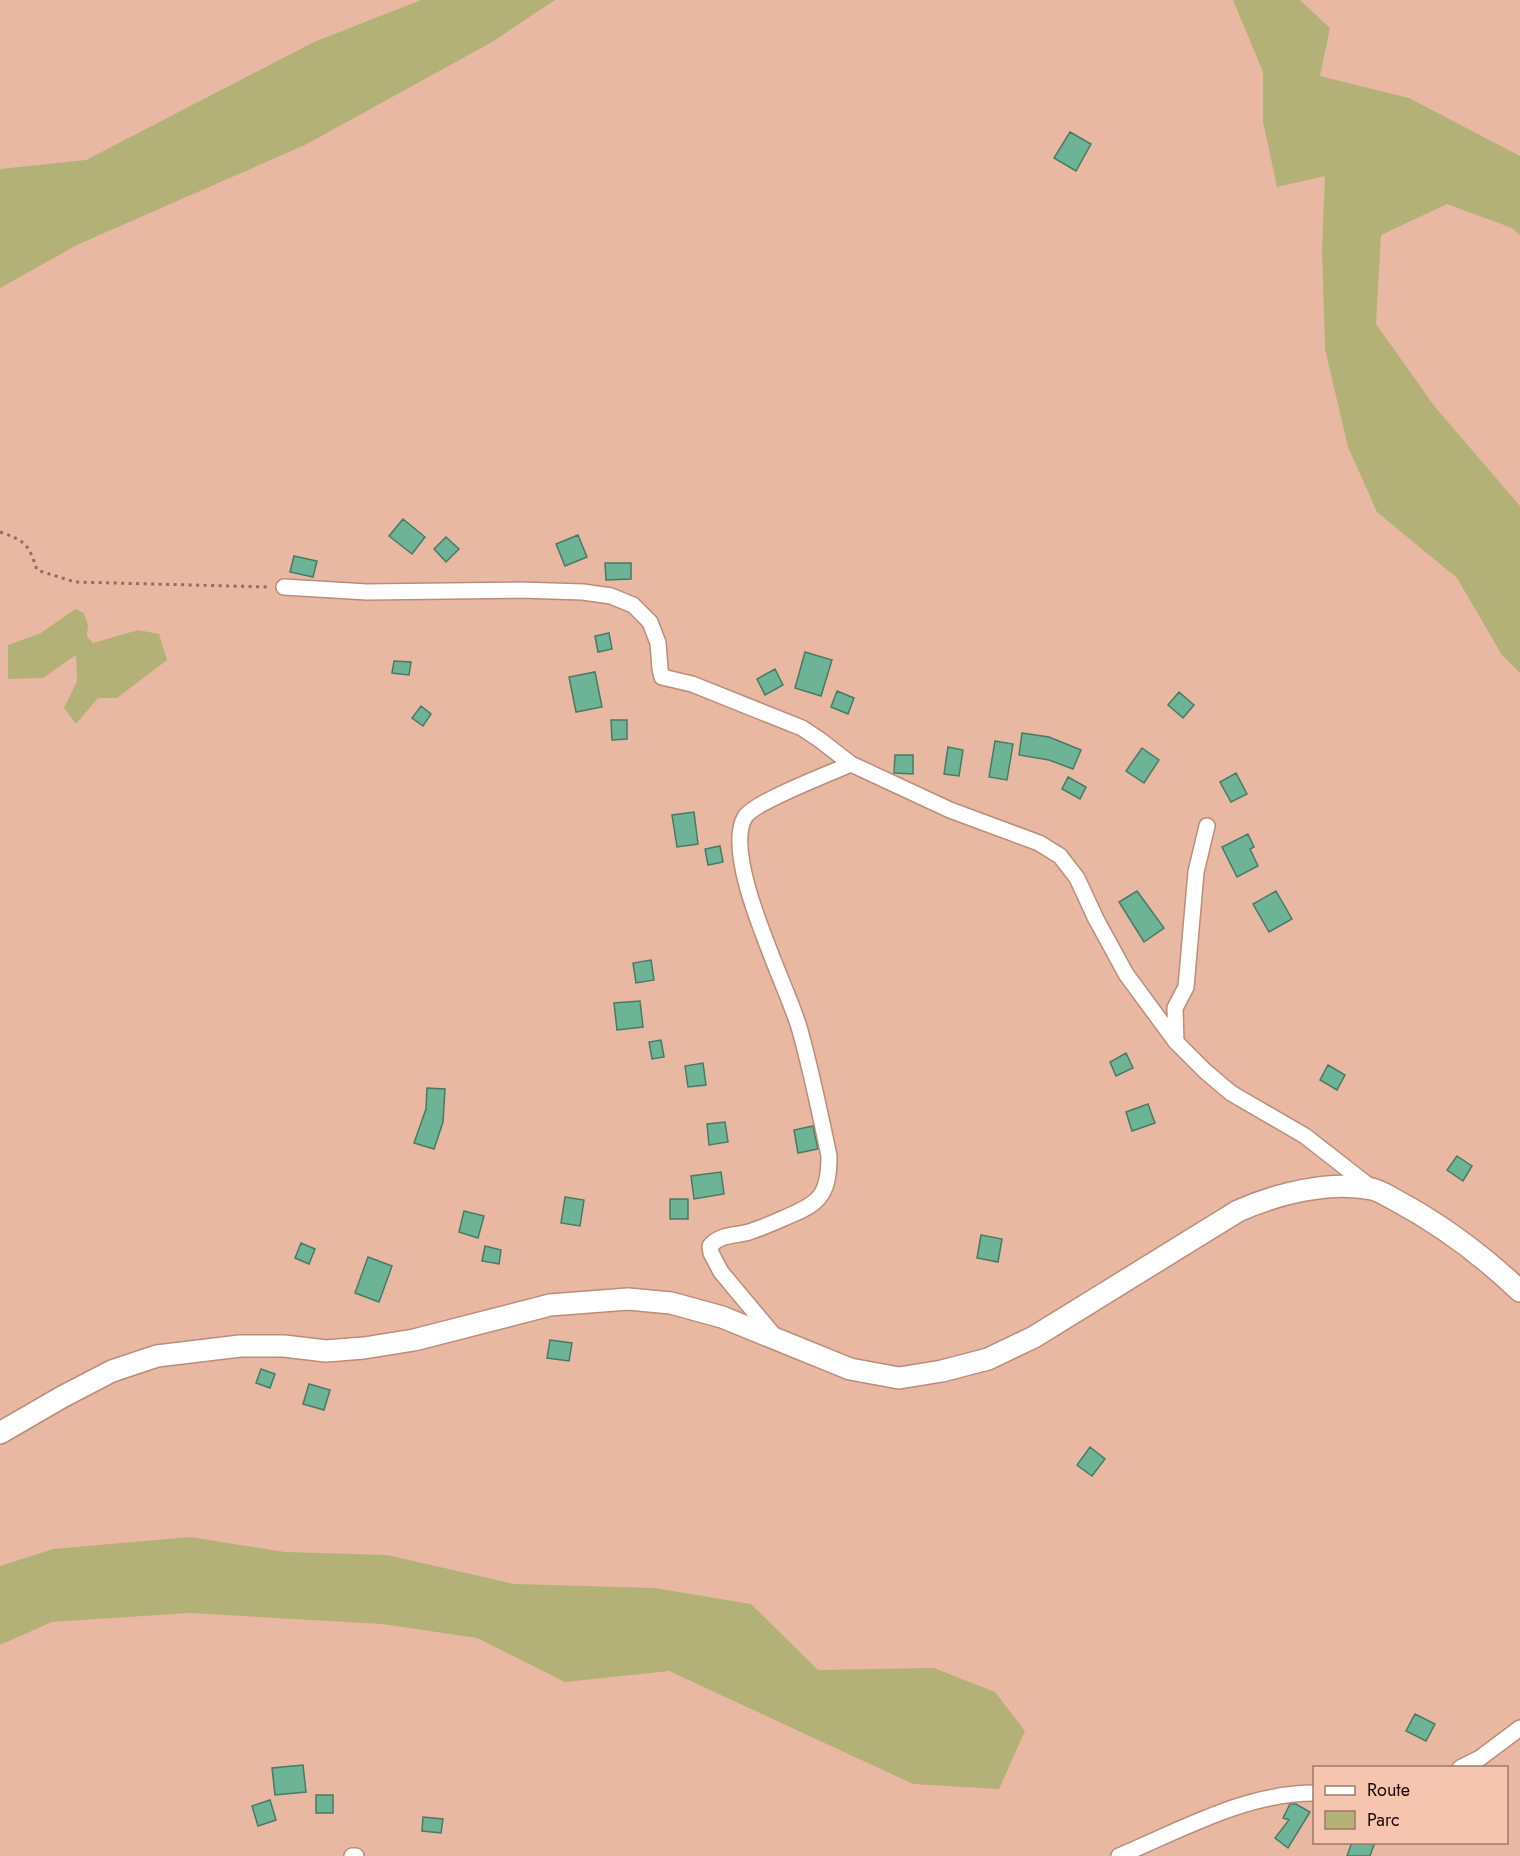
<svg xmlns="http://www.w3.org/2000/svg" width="1520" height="1856" font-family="Jost,sans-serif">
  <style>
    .green { fill: #b4b178 }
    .building { fill: #6cb495; stroke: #487a65; stroke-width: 1.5 }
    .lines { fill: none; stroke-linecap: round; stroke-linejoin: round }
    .street-casing { stroke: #bb8c78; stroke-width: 18 }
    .secondary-casing { stroke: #bb8c78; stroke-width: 24 }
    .path { stroke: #906d5f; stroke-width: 3; stroke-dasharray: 3 4.5; stroke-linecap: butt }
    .street { stroke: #fff; stroke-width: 15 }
    .secondary { stroke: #fff; stroke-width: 21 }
  </style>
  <rect width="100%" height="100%" fill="#e9b8a3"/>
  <path class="green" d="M 421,0 L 555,0 L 492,42 L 305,145 L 79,244 L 0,288 L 0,169 L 86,160 L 314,42 Z
    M 1233,0 L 1300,0 L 1330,28 L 1320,76 L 1409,98 L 1520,156 L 1520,235 L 1512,228 L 1447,204 L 1381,235 L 1376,324 L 1435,407 L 1520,506 L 1520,673 L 1502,655 L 1457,578 L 1377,512 L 1348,447 L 1325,349 L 1322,249 L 1325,176 L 1277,187 L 1263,122 L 1263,72 Z
    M 75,609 L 84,613 L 88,625 L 87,636 L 93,643 L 138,630 L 159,634 L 167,660 L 117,698 L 98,698 L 76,724 L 64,708 L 77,681 L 76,655 L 43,678 L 8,679 L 8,645 L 41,633 Z
    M 190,1537 L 285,1552 L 387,1555 L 514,1584 L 655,1588 L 751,1604 L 818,1670 L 934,1668 L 995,1692 L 1025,1731 L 999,1789 L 913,1784 L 669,1671 L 565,1682 L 477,1638 L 382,1624 L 189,1613 L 52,1622 L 0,1645 L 0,1566 L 53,1549 Z"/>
  <path class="building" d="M 1070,132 L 1091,144 L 1076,171 L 1054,158 Z
    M 403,519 L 425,537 L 412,554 L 389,536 Z
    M 578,535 L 587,557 L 565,566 L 556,544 Z
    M 446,537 L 459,549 L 446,562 L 434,549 Z
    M 294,556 L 317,561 L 313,577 L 290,572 Z
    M 605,563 L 631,563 L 631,579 L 606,580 Z
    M 609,633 L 612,649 L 598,652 L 595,636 Z
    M 805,652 L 832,660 L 821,696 L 795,688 Z
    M 394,661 L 411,662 L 409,675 L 392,673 Z
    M 775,669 L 783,685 L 765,695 L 757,679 Z
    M 595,672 L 602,707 L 576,712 L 569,677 Z
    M 837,691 L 854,698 L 848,714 L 831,707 Z
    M 1179,692 L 1194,705 L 1183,718 L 1168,705 Z
    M 421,706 L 431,714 L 423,726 L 412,718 Z
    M 611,720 L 627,720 L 627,739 L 612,740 Z
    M 1022,733 L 1049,737 L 1081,750 L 1073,769 L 1049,760 L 1019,755 Z
    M 995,741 L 1013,744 L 1007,780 L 989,777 Z
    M 948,747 L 963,750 L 959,776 L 944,774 Z
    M 1142,748 L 1159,760 L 1144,783 L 1126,771 Z
    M 895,755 L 913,755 L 913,774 L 894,773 Z
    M 1236,773 L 1247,794 L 1231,802 L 1220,782 Z
    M 1068,777 L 1086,787 L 1080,799 L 1062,789 Z
    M 694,812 L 698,844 L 677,847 L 672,815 Z
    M 1248,834 L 1254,847 L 1250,849 L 1258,866 L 1237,877 L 1222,847 Z
    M 720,846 L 723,862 L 708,865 L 705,849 Z
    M 1137,891 L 1164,928 L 1144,942 L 1119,902 Z
    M 1276,891 L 1292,919 L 1269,932 L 1253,904 Z
    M 651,960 L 654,980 L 636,983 L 633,963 Z
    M 640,1001 L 643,1027 L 617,1030 L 614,1003 Z
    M 661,1040 L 664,1057 L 652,1059 L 649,1042 Z
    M 1126,1053 L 1133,1068 L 1116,1076 L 1110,1062 Z
    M 703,1063 L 706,1085 L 688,1087 L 685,1066 Z
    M 1328,1065 L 1345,1075 L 1337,1090 L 1320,1080 Z
    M 427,1088 L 445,1089 L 443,1122 L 434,1149 L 414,1143 L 426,1109 Z
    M 1148,1104 L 1155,1123 L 1132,1131 L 1126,1112 Z
    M 725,1122 L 728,1142 L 709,1145 L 707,1124 Z
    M 813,1126 L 818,1149 L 798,1153 L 794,1130 Z
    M 1457,1156 L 1472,1166 L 1463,1181 L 1447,1170 Z
    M 721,1172 L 724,1194 L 694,1199 L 691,1176 Z
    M 565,1197 L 584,1200 L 580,1226 L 561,1223 Z
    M 670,1199 L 688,1199 L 688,1219 L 670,1219 Z
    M 464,1211 L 484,1216 L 478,1238 L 459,1232 Z
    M 981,1235 L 1002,1239 L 998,1262 L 977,1258 Z
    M 301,1243 L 315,1249 L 309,1264 L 295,1258 Z
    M 485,1246 L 501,1250 L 499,1264 L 482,1261 Z
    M 368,1257 L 392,1266 L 379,1302 L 355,1293 Z
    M 550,1340 L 572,1343 L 569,1361 L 547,1358 Z
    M 261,1369 L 275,1374 L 270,1388 L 256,1383 Z
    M 309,1384 L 330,1390 L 324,1410 L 303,1404 Z
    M 1090,1447 L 1105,1459 L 1092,1476 L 1077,1465 Z
    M 1415,1714 L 1435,1724 L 1426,1741 L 1406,1731 Z
    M 303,1765 L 306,1792 L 275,1795 L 272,1768 Z
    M 316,1795 L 333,1795 L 333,1813 L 316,1813 Z
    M 270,1800 L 276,1820 L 258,1826 L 252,1806 Z
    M 1290,1804 L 1296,1804 L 1310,1812 L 1288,1848 L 1275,1838 L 1289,1820 L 1283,1818 Z
    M 423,1817 L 443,1819 L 441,1833 L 422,1831 Z
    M 1352,1842 L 1375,1842 L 1370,1856 L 1347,1856 Z"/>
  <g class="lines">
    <g class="street-casing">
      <path id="street" d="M 284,587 L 367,592 L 520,590 L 583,592 L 611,596 L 633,605 L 650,622 L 658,643 L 660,669 L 662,677 L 692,684 L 802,728 L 820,740 L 851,764 L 950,810 L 1039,843 L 1060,856 L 1077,878 L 1096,919 L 1126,974 L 1176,1042 L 1205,1071 L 1231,1093 L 1305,1136 L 1373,1189
        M 1176,1042 L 1175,1008 L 1186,987 L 1196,872 L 1207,826
        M 777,1339 L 721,1272 L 711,1253 L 710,1246 C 720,1234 735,1236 749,1232 C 761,1228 773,1223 784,1218 C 819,1204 829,1196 829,1156 C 820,1113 811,1069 799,1027 C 786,983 721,857 745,817 C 754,802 831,773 851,764
        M 1460,1768 L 1480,1758 L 1520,1728
        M 352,1856 L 356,1856
        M 1119,1856 C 1181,1830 1246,1793 1314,1793"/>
    </g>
    <g class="secondary-casing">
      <path id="secondary" d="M 0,1433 L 62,1397 L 112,1371 L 157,1356 L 240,1346 L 284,1346 L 326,1351 L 364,1348 L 414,1340 L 550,1305 L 628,1299 L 671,1303 L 722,1317 L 850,1369 L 899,1378 L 942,1371 L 988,1359 L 1034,1337 L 1238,1211 C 1276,1194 1330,1180 1372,1189 C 1381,1191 1389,1197 1397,1201 C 1442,1225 1483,1256 1520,1291"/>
    </g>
    <path class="path" d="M 0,532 C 26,541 29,545 37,570 L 75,582 L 270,587"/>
    <use href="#street" class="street"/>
    <use href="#secondary" class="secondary"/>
  </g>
  <rect x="1313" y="1766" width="195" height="78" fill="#f6c5af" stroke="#9d796a" stroke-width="1.5"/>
  <rect x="1325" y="1786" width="30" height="9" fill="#ffffff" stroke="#9d796a" stroke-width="1.5"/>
  <text x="1367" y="1796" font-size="18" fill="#180803">Route</text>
  <rect x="1325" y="1811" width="30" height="18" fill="#b4b178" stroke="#9d796a" stroke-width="1.5"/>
  <text x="1367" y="1826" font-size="18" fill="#180803">Parc</text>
</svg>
